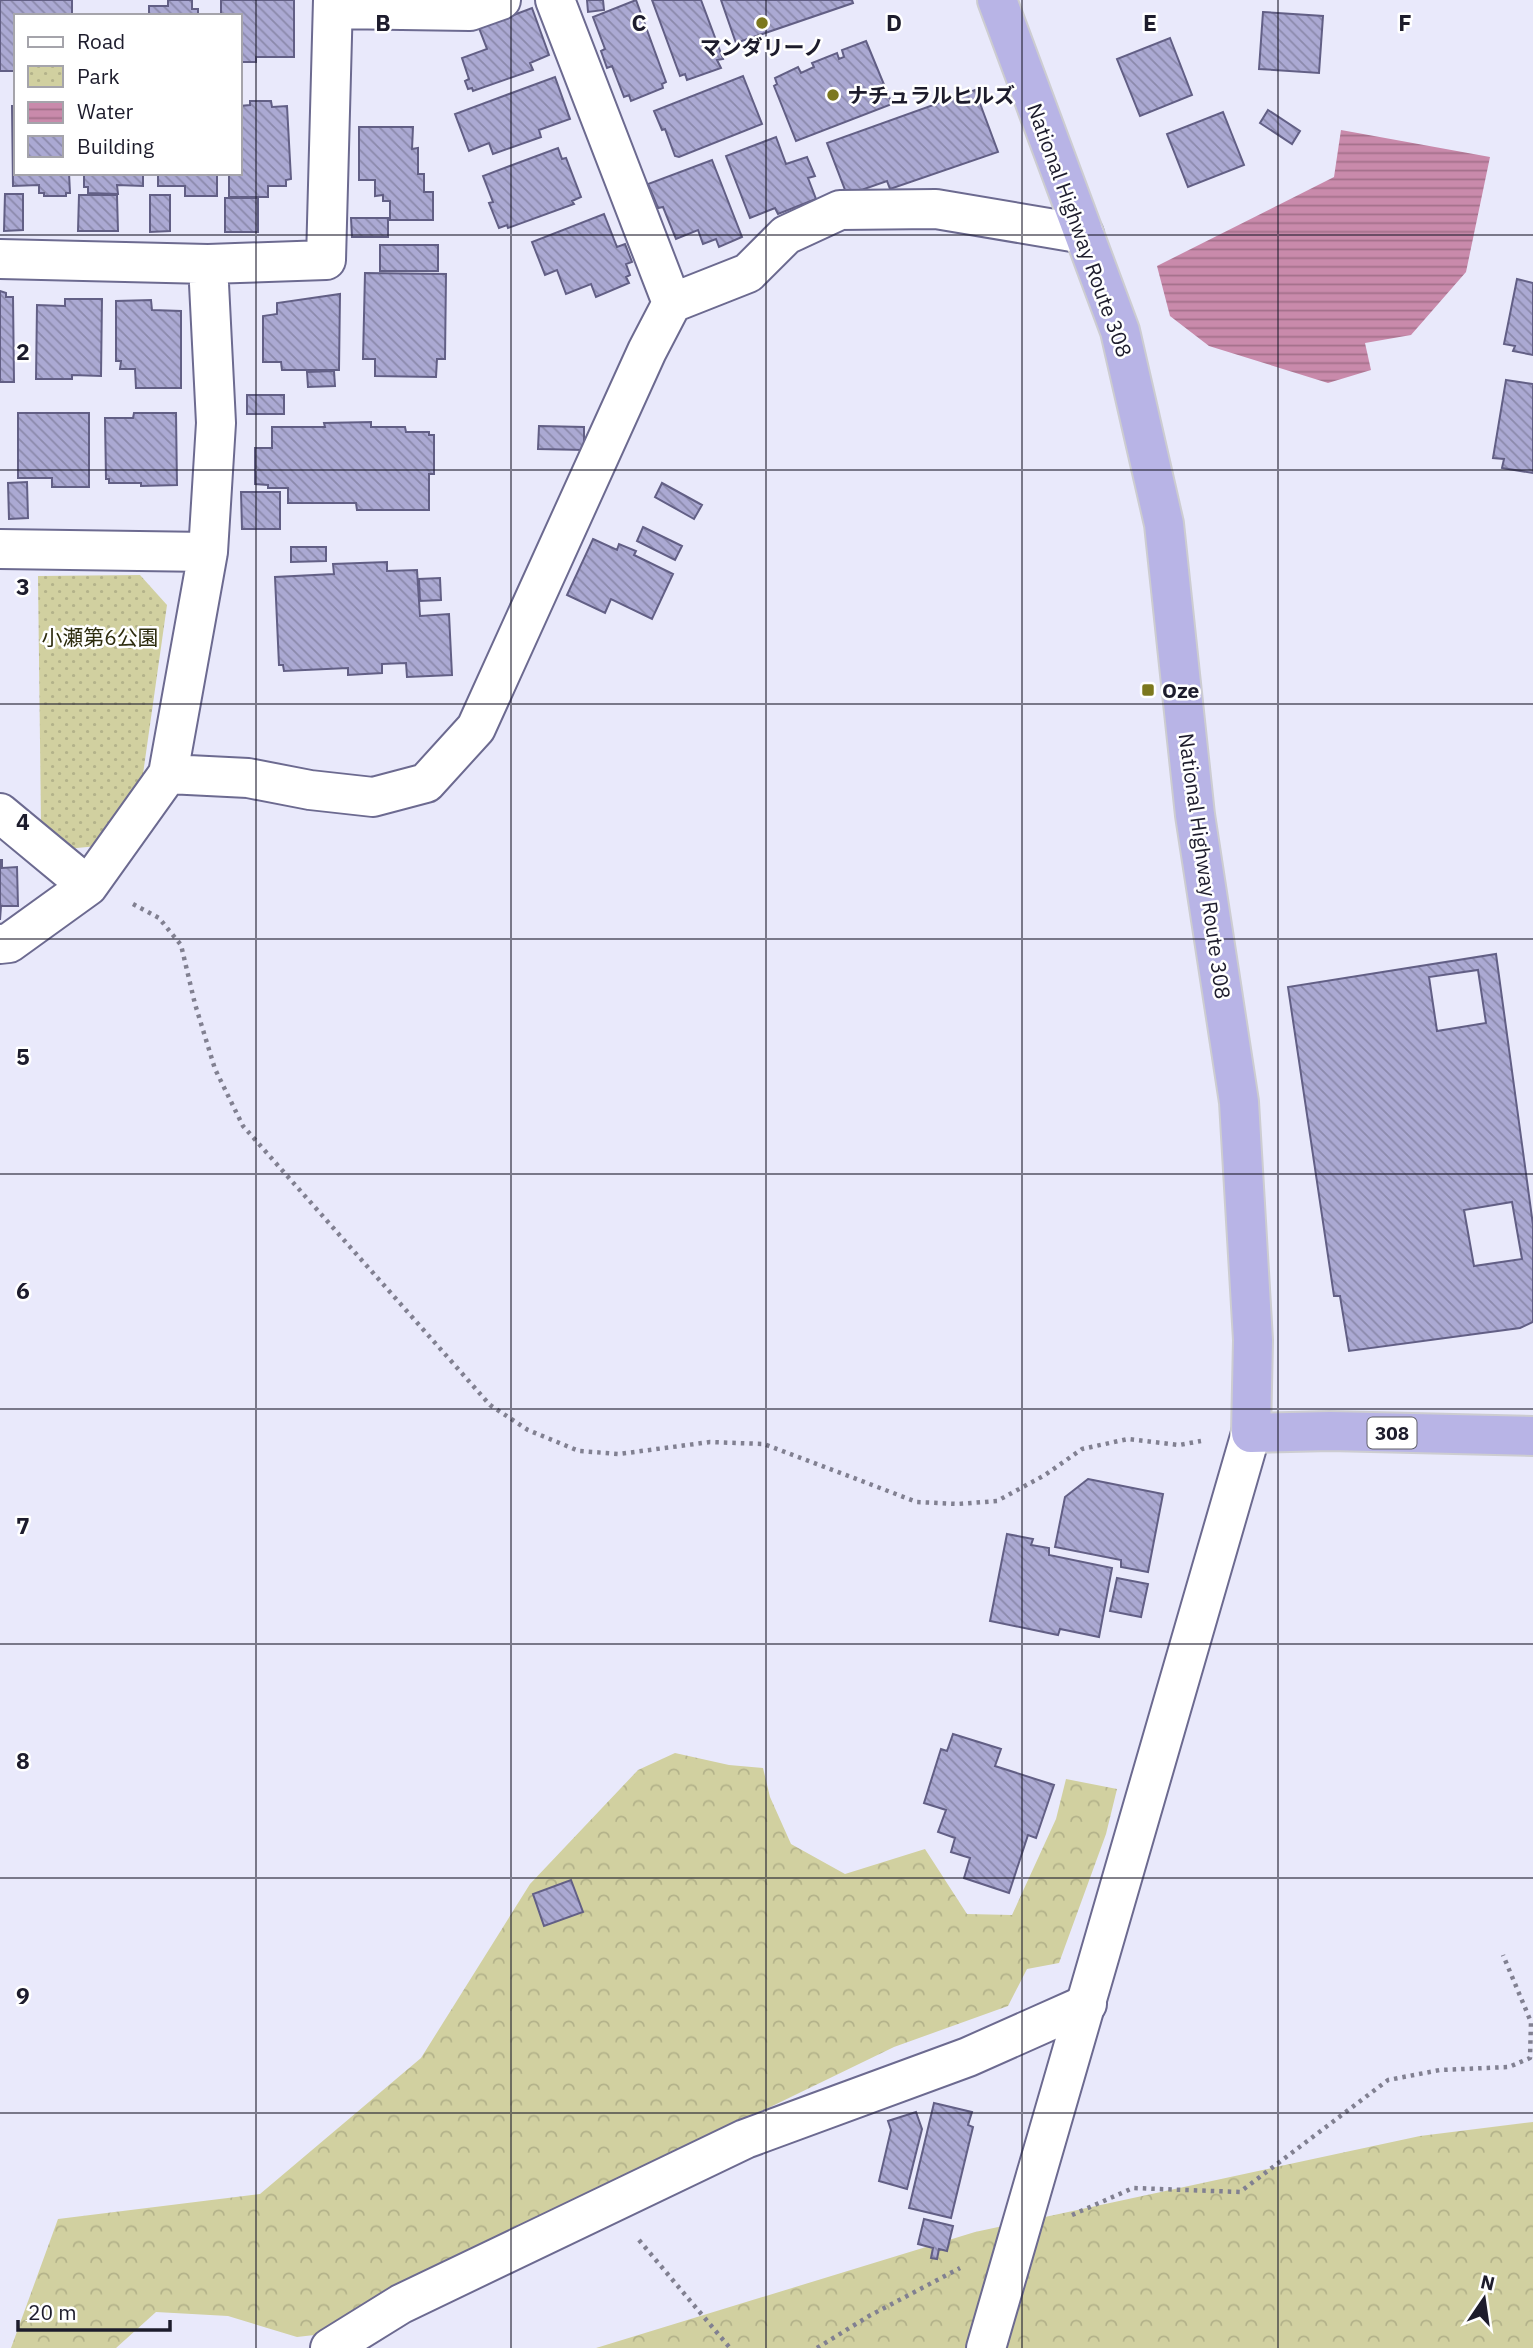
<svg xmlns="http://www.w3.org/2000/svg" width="1533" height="2348" font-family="'IBM Plex Sans','Noto Sans JP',sans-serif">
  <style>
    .forest { fill: url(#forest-crowns) }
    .park { fill: url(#park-dots) }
    .water { fill: url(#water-rules) }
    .building { fill: url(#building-back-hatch); stroke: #625f85; stroke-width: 2; fill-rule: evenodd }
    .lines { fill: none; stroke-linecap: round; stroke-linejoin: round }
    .minor-casing { stroke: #6c6a90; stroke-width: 42 }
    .tertiary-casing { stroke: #6c6a90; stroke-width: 42 }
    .trunk-casing { stroke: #cdcdd1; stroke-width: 42 }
    .path { stroke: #818091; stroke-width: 4.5; stroke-dasharray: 3.5 5; stroke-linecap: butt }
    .minor { stroke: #fff; stroke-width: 38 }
    .tertiary { stroke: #fff; stroke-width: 38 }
    .trunk { stroke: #b8b4e6; stroke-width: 38 }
    .grid { fill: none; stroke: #1d1c2c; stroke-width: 2; stroke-opacity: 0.55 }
    .poi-dot { fill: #7c781e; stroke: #fff; stroke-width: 2.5 }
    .labels { text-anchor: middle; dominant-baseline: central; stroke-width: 5; stroke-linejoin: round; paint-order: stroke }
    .shield { fill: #fff; stroke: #61606b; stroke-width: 2 }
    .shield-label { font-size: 19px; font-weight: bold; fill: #1d1c2c }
    .poi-label { font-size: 21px; font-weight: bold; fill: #1d1c2c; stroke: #fff; text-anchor: start }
    .street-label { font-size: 21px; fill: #1d1c2c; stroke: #fff }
    .park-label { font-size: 21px; fill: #2d2c0e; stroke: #fff }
    .grid-label { font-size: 23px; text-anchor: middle; font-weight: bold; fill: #1d1c2c; stroke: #fff; stroke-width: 5; stroke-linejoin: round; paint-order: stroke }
  </style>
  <defs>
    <pattern id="forest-crowns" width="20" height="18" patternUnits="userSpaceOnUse" patternTransform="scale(1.75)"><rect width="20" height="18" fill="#d1d0a0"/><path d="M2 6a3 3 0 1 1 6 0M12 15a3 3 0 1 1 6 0" fill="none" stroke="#b3b28a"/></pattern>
    <pattern id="park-dots" width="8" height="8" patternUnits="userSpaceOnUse" patternTransform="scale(1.75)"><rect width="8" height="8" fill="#d1d0a0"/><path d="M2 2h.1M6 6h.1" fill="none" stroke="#b3b28a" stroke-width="1.8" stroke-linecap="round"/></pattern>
    <pattern id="water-rules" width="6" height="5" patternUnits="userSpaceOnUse" patternTransform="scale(1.75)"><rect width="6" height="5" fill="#c98aab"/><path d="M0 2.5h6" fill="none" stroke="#a3708b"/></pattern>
    <pattern id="building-back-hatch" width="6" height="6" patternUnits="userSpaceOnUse" patternTransform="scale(1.75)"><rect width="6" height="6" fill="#aba9d3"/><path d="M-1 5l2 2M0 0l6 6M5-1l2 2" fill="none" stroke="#8b89ab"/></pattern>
  </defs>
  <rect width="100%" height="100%" fill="#e9e9fb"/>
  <path class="forest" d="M 675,1753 L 729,1765 L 763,1768 L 770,1797 L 791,1844 L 845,1874 L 925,1849 L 967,1914 L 1012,1915 L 1056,1819 L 1066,1779 L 1117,1789 L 1106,1834 L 1059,1963 L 1027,1969 L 1008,2006 L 894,2047 L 482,2247 L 323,2334 L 297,2337 L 228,2316 L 156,2312 L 116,2348 L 11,2348 L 58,2219 L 260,2194 L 421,2058 L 530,1884 L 638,1770 Z
    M 1533,2122 L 1533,2348 L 596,2348 L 975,2232 L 1420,2136 Z"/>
  <path class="park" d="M 140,575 L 167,605 L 143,774 L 98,846 L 66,849 L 41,823 L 38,576 Z"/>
  <path class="water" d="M 1341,130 L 1490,157 L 1466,272 L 1411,335 L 1365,343 L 1371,370 L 1328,383 L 1209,346 L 1170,316 L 1157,266 L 1334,177 Z"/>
  <path class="building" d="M 0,0 L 72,0 L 72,16 L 16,16 L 16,71 L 0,71 Z
    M 168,0 L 192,0 L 192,9 L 198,9 L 198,16 L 149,16 L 149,6 L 168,6 Z
    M 221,0 L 294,0 L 294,57 L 256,57 L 256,62 L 240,62 L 240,16 L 221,16 Z
    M 587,0 L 603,0 L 604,10 L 588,12 Z
    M 636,0 L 666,82 L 662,84 L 663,88 L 631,101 L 629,95 L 624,97 L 612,66 L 607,68 L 601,51 L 605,49 L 593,17 Z
    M 652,0 L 701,0 L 723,59 L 717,60 L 721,68 L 687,80 L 685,74 L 680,76 Z
    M 721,0 L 852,0 L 853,3 L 736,43 Z
    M 532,8 L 549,55 L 530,63 L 533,70 L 473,91 L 472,88 L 468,89 L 465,81 L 469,79 L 462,58 L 487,49 L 479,28 Z
    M 1263,12 L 1323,16 L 1319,73 L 1259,69 Z
    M 1170,38 L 1192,95 L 1140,116 L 1117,59 Z
    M 866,41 L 892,104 L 796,141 L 774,86 L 777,84 L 775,78 L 798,67 L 801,73 L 814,67 L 812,63 L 837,53 L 839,59 L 844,57 L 842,50 Z
    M 743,76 L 762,124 L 679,157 L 675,156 L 665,129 L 662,130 L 654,111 Z
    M 555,77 L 570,119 L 539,130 L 541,137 L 493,154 L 489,143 L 469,151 L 455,114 Z
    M 975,90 L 998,152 L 890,189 L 887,181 L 847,195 L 827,143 Z
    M 250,101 L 271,101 L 272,107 L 287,106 L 291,179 L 286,180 L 286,186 L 268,186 L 268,197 L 229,197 L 229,173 L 240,173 L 240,106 L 250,105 Z
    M 12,106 L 16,106 L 16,173 L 69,173 L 70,193 L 66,193 L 66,196 L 44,196 L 44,193 L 39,193 L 39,185 L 13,186 Z
    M 1268,110 L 1300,131 L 1292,144 L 1260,123 Z
    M 1223,112 L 1244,165 L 1188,187 L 1167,134 Z
    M 359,127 L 413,127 L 412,149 L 418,148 L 418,174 L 424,174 L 424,192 L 433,192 L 433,220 L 390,220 L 390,201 L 383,201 L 383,195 L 375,196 L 375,180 L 359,180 Z
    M 776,137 L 786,164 L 807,157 L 815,176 L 808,178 L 816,199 L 778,214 L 775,208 L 750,218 L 726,156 Z
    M 558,148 L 562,159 L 566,158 L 581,197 L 572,201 L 574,204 L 508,228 L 507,225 L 499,228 L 489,203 L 493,202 L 483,176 Z
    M 712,160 L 742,237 L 719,247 L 716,239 L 703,244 L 698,230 L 676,239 L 663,207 L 658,208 L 648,184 Z
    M 84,173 L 143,173 L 143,186 L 117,185 L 118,194 L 88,193 L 88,187 L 84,187 Z
    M 158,173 L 217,173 L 217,196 L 185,196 L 185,186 L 158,186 Z
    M 5,194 L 23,194 L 23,230 L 4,231 Z
    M 79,195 L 117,195 L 118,231 L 78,231 Z
    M 150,195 L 170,195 L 170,231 L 150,232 Z
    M 225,198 L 258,198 L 258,232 L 225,232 Z
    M 604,214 L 617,247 L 625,244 L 632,262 L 626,264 L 630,275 L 626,277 L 629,283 L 596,297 L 591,284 L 566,294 L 557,270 L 545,275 L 532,242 Z
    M 351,218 L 388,218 L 388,237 L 352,237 Z
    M 380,245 L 438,245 L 438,271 L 380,271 Z
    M 365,273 L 446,274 L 445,359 L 437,359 L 436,377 L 375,376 L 375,359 L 363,359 Z
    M 1517,279 L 1533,283 L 1533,355 L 1513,351 L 1515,346 L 1504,344 Z
    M 0,291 L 6,293 L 6,297 L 13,297 L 14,382 L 0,382 Z
    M 340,294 L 339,370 L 282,370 L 281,362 L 263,362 L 263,316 L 277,314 L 277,303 Z
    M 65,299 L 102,299 L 101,376 L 72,375 L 72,379 L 36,379 L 37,305 L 65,306 Z
    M 151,300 L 152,310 L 181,311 L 181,388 L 136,388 L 135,369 L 120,369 L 121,361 L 116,361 L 116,301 Z
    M 334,371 L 335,386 L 308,387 L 307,372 Z
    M 1506,380 L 1533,384 L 1533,473 L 1502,468 L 1504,459 L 1493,458 Z
    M 247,395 L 284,395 L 284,414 L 247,414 Z
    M 18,413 L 89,413 L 89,487 L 52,487 L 52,478 L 18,478 Z
    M 134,413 L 176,413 L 177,485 L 141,486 L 141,483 L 109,483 L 109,479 L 106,479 L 105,418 L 133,418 Z
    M 371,422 L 371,427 L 405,427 L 406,432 L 429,432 L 429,435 L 434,435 L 434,474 L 429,474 L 429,510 L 357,510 L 356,503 L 288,503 L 288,488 L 268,488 L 268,485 L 255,484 L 255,448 L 272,448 L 272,427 L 325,427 L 324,423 Z
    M 539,426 L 584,427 L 584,450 L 538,449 Z
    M 27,482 L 28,518 L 9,519 L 8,483 Z
    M 662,483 L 702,505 L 694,519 L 655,497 Z
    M 241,492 L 280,492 L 280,529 L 242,529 Z
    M 643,527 L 682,546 L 675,560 L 637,541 Z
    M 593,539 L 617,550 L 619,544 L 636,551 L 634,555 L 673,574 L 652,619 L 611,599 L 605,613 L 567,595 Z
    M 291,547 L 326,547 L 326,561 L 291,562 Z
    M 387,562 L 387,571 L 417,570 L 420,616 L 449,614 L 452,675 L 407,677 L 406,663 L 382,664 L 382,673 L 348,675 L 348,668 L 284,671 L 283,665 L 279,665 L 275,577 L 334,574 L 333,564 Z
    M 440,578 L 441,600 L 420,601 L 419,579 Z
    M 0,860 L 2,860 L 2,868 L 17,867 L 18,906 L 1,906 L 0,920 Z
    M 1496,954 L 1533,1225 L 1533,1322 L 1520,1328 L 1349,1351 L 1340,1296 L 1334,1296 L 1288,987 ZM 1478,970 L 1486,1023 L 1437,1031 L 1429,977 ZM 1512,1202 L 1522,1259 L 1474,1266 L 1464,1210 Z
    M 1088,1479 L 1163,1494 L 1148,1572 L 1121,1567 L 1121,1560 L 1055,1547 L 1065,1497 Z
    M 1007,1534 L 1033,1539 L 1031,1545 L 1049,1548 L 1049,1555 L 1112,1568 L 1099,1637 L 1060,1629 L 1058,1635 L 990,1621 Z
    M 1117,1578 L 1148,1584 L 1141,1617 L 1110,1611 Z
    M 953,1734 L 1001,1749 L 995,1766 L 1054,1785 L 1036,1838 L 1028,1835 L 1009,1893 L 964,1878 L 970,1858 L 951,1852 L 955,1838 L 938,1832 L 946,1810 L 924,1803 L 941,1749 L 947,1751 Z
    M 571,1880 L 583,1912 L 544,1926 L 533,1894 Z
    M 934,2103 L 972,2112 L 968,2125 L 973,2127 L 951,2218 L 909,2208 Z
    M 916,2112 L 922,2129 L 907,2189 L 879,2181 L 891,2130 L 888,2121 Z
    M 924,2219 L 953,2226 L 947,2251 L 939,2249 L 937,2259 L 931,2258 L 933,2248 L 918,2244 Z"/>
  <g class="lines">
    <g class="minor-casing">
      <path id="minor" d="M 555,0 L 672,303
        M 334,9 L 470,11 L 501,0
        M 0,259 L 208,264 L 326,260 L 333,0
        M 0,549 L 208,552
        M 168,774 L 248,778 L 310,790 L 373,797 L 426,783 L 476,728 L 647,351 L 672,303 L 748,273 L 786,235 L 840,210 L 936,209 L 1084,234
        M 0,813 L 88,886
        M 0,944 L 9,943 L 88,886 L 168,774 L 208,552 L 216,423 L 208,264
        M 330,2348 L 401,2304 L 745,2139 L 968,2057 L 1087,2004"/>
    </g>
    <g class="tertiary-casing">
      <path id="tertiary" d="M 986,2348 L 1251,1433"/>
    </g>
    <g class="trunk-casing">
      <path id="trunk" d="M 997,0 L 1120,331 L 1164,524 L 1195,815 L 1239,1102 L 1253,1340 L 1251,1433 L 1330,1431 L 1533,1436"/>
    </g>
    <path class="path" d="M 133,904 L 159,918 L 181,945 L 195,1004 L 215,1069 L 243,1126 L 490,1405 L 528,1430 L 579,1451 L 619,1454 L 710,1442 L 764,1444 L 917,1502 L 958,1504 L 997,1501 L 1045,1475 L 1082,1449 L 1128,1439 L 1179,1445 L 1201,1441
      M 1072,2215 L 1133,2188 L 1240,2192 L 1388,2080 L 1440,2070 L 1509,2067 L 1530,2058 L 1531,2022 L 1503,1955
      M 639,2240 L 730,2348
      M 817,2348 L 869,2316 L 960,2268"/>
    <use href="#minor" class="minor"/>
    <use href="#tertiary" class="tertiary"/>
    <use href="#trunk" class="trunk"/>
  </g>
  <path class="grid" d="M 256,0 L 256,2348M 511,0 L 511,2348M 766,0 L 766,2348M 1022,0 L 1022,2348M 1278,0 L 1278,2348M 0,235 L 1533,235M 0,470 L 1533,470M 0,704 L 1533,704M 0,939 L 1533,939M 0,1174 L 1533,1174M 0,1409 L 1533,1409M 0,1644 L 1533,1644M 0,1878 L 1533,1878M 0,2113 L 1533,2113"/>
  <g class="poi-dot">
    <circle cx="762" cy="23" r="7"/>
    <circle cx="833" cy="95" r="7"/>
    <rect x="1141" y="683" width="14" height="14" rx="3.5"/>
  </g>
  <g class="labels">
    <rect class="shield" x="1367.5" y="1417.5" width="49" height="31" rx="5"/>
    <g class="shield-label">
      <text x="1392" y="1433">308</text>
    </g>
    <g class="poi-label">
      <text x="762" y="47" text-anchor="middle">マンダリーノ</text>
      <text x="847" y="95">ナチュラルヒルズ</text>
      <text x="1162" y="690">Oze</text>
    </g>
    <g class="street-label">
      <text transform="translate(1080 230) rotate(70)">National Highway Route 308</text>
      <text transform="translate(1205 866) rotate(82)">National Highway Route 308</text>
    </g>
    <g class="park-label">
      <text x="100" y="637">小瀬第6公園</text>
    </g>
  </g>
  <g class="grid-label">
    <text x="383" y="31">B</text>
    <text x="639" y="31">C</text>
    <text x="894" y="31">D</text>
    <text x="1150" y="31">E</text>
    <text x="1405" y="31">F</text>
    <text x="23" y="360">2</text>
    <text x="23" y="595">3</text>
    <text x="23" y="830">4</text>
    <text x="23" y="1065">5</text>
    <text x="23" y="1299">6</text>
    <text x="23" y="1534">7</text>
    <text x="23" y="1769">8</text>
    <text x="23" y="2004">9</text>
  </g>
  <rect x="14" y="14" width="228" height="161" fill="#ffffff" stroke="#a5a4ab" stroke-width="2"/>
  <rect x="28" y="37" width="35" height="10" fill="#ffffff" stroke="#a5a4ab" stroke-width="2"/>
  <text x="77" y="49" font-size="21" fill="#1d1c2c">Road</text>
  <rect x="28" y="66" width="35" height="21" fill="url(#park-dots)" stroke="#a5a4ab" stroke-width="2"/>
  <text x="77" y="84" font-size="21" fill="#1d1c2c">Park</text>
  <rect x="28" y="102" width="35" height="21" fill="url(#water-rules)" stroke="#a5a4ab" stroke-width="2"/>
  <text x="77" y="119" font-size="21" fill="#1d1c2c">Water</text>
  <rect x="28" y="136" width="35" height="21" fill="url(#building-back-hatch)" stroke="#a5a4ab" stroke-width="2"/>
  <text x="77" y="154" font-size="21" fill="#1d1c2c">Building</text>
  <g transform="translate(1484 2299) rotate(13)" stroke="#ffffff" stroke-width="5" paint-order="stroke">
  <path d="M0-5L12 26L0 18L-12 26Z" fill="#1d1c2c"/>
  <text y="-10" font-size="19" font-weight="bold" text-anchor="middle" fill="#1d1c2c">N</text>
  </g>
  <path d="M18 2320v10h152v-10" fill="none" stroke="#1d1c2c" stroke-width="3.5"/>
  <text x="28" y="2320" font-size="21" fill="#1d1c2c" stroke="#ffffff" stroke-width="5" paint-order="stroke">20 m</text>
</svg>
